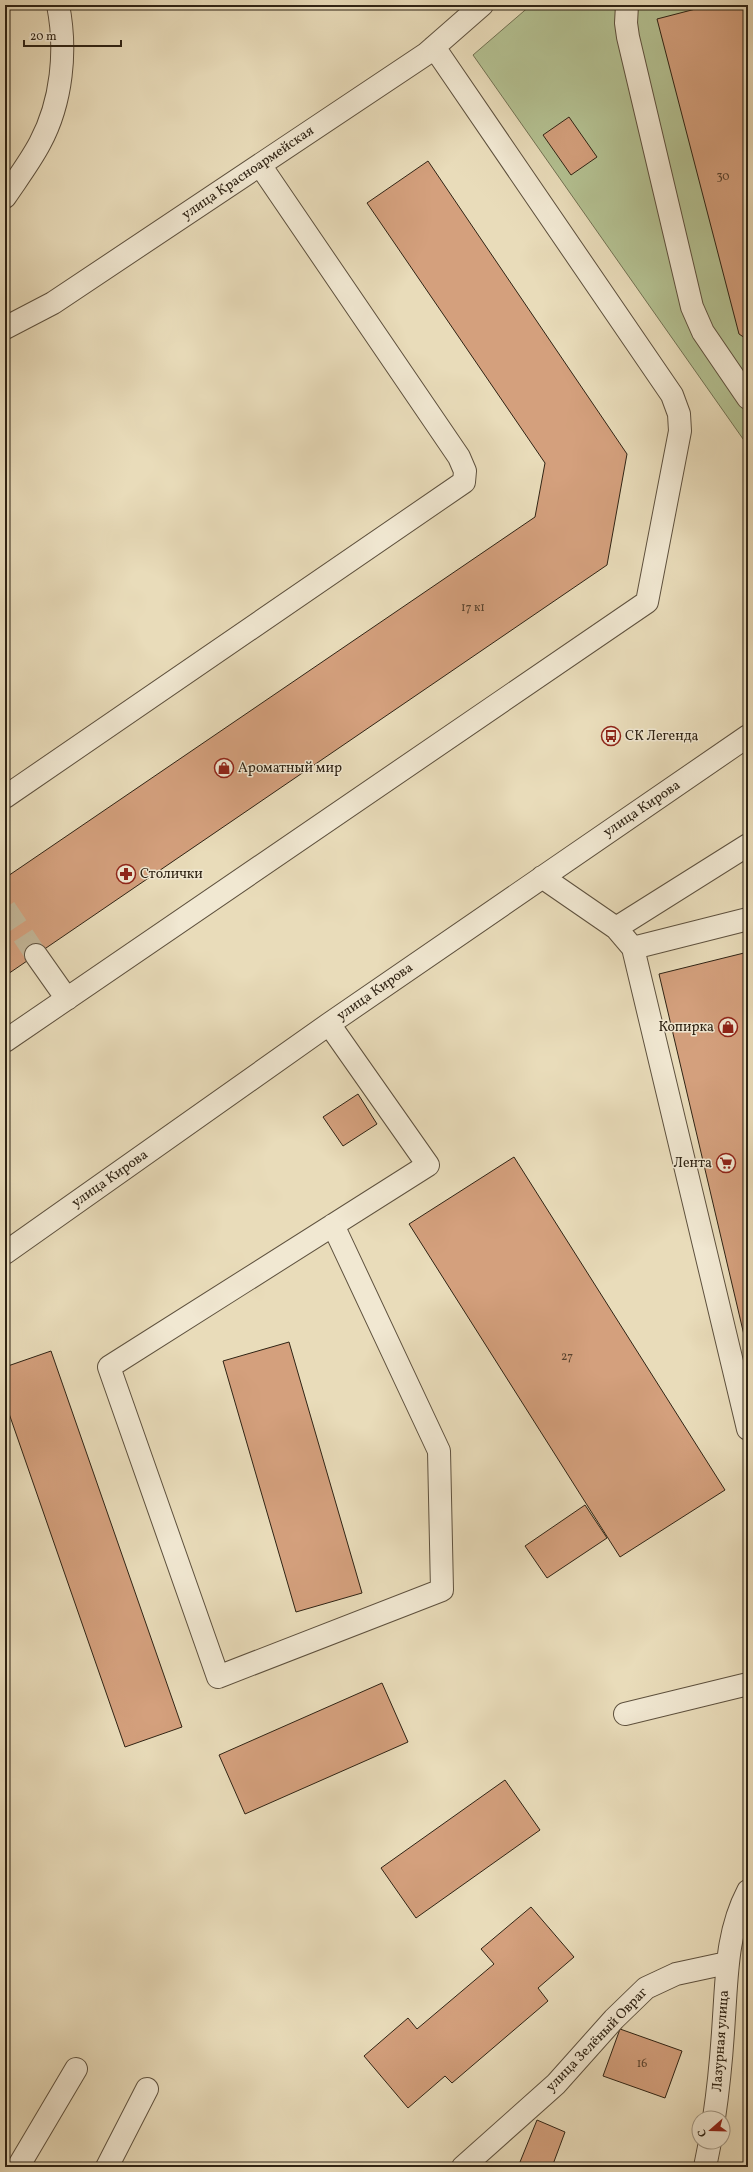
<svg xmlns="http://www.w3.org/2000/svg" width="753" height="2172" font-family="Vollkorn,serif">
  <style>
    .green { fill: #b4c192; stroke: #727253 }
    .building { fill: #d4a07d; stroke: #2f2314 }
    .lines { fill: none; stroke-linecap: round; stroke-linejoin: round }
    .minor-tunnel { stroke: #c4b799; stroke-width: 22; stroke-dasharray: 22 11; stroke-linecap: butt }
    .minor-casing { stroke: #5e513e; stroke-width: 24 }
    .minor { stroke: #f1e8d2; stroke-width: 22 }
    .labels { text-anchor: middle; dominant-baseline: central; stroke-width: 3; stroke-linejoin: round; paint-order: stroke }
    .number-label { font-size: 12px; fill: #58422e }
    .street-label { font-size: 14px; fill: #2f2314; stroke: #f1e8d2 }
    .poi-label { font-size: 14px; fill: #2f2314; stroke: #f1e8d2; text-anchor: start }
  </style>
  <rect width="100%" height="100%" fill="#e9dcba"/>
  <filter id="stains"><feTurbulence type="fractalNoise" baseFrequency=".005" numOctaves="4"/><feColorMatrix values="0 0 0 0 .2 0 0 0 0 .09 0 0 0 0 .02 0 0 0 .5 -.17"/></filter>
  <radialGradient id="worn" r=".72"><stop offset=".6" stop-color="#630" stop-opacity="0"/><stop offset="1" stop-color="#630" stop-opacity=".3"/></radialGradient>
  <path class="green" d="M 531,5 L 748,5 L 748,446 L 473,55 Z"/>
  <path class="building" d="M 711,5 L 748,5 L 748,340 L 739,334 L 657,19 Z
    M 569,117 L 597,157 L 571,175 L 543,135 Z
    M 428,161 L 627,454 L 607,565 L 5,976 L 5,878 L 535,517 L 545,463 L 367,203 Z
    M 748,952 L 748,1352 L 659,974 Z
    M 358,1094 L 377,1124 L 343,1146 L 323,1117 Z
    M 514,1157 L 725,1490 L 620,1557 L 409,1224 Z
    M 289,1342 L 362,1593 L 296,1612 L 223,1361 Z
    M 51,1351 L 182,1727 L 125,1747 L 5,1402 L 5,1367 Z
    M 585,1505 L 607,1538 L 547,1578 L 525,1546 Z
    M 382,1683 L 408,1742 L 245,1814 L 219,1755 Z
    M 505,1780 L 540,1830 L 416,1918 L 381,1868 Z
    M 531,1907 L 574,1957 L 538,1988 L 548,2001 L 452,2083 L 445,2076 L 408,2108 L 364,2056 L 408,2018 L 417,2029 L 494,1964 L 481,1949 Z
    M 620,2029 L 682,2051 L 665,2098 L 603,2076 Z
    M 537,2120 L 565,2132 L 552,2167 L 518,2167 Z"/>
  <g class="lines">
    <path class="minor-tunnel" d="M 5,908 L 36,955"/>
    <g class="minor-casing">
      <path id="minor" d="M 627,5 L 626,23 L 628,37 L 692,307 L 703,332 L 748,398
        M 5,197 C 17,179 30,162 40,143 C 62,102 67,50 58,5
        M 5,328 L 53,303 L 426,54 L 482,5
        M 5,797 L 464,482 L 465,471 L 459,457 L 260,165
        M 542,877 L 616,928 L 633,948 L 748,919
        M 616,928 L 748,845
        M 633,948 L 748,1429
        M 36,955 L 67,999
        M 329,1024 L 428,1165 L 109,1367 L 218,1677 L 442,1590 L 439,1451 L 333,1225
        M 5,1041 L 647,602 L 680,431 L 679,414 L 672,395 L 434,47
        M 5,1253 L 329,1024 L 748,736
        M 625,1714 L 748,1684
        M 714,2118 C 719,2085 722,2051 724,2017 C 727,1973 727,1931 748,1891
        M 18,2167 L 76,2069
        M 107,2167 L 147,2089
        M 463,2167 L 556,2084 L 614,2019 L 646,1988 L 676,1974 L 727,1963
        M 705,2167 L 710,2142"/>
    </g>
    <use href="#minor" class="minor"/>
  </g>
  <defs>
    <g id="bus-ring" transform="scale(1)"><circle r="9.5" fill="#f1e8d2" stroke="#8f2418" stroke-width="1.5"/><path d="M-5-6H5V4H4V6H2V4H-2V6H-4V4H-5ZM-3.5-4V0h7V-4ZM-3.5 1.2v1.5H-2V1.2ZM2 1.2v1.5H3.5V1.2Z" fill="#8f2418"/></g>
    <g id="shop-ring" transform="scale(1)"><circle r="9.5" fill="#f1e8d2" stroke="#8f2418" stroke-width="1.5"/><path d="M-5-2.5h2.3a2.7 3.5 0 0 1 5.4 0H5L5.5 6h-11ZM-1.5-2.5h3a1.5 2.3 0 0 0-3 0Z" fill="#8f2418"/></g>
    <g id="pharmacy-ring" transform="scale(1)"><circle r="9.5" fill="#f1e8d2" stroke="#8f2418" stroke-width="1.5"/><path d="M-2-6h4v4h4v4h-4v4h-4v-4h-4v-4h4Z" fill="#8f2418"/></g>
    <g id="supermarket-ring" transform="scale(1)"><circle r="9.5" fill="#f1e8d2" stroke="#8f2418" stroke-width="1.5"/><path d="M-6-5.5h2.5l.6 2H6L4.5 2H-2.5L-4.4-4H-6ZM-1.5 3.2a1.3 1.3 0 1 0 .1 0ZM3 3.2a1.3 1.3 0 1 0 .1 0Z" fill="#8f2418"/></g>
  </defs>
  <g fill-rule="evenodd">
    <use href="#bus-ring" x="611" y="736"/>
    <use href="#shop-ring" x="224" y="768"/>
    <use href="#pharmacy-ring" x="126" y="874"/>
    <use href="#shop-ring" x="728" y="1027"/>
    <use href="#supermarket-ring" x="726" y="1163"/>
  </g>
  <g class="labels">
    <g class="number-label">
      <text x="723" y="177">30</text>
      <text x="473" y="608">17 к1</text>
      <text x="567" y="1357">27</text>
      <text x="642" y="2064">16</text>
    </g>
    <g class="street-label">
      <text transform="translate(248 173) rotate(-34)">улица Красноармейская</text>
      <text transform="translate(642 809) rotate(-34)">улица Кирова</text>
      <text transform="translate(375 992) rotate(-35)">улица Кирова</text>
      <text transform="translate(110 1179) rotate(-35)">улица Кирова</text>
      <text transform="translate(597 2040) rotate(-46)">улица Зелёный Овраг</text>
      <text transform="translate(721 2041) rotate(-86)">Лазурная улица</text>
    </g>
    <g class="poi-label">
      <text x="625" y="736">СК Легенда</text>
      <text x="238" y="768">Ароматный мир</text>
      <text x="140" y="874">Столички</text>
      <text x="714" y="1027" text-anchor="end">Копирка</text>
      <text x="712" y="1163" text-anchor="end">Лента</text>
    </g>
  </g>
  <rect width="753" height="2172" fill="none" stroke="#e9dcba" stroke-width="20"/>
  <rect x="6" y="6" width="741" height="2160" fill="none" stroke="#2f2314" stroke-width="2"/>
  <rect x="10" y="10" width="733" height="2152" fill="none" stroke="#2f2314"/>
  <g transform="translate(711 2130) rotate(250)"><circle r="19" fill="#f1e8d2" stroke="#a39986"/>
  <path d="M0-3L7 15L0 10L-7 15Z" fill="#8f2418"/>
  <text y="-6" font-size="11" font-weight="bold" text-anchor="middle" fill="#2f2314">С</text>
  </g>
  <path d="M24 40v6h97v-6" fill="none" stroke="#2f2314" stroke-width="2"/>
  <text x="30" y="40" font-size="12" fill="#2f2314" stroke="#f1e8d2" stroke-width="3" paint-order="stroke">20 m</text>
  <rect width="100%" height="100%" filter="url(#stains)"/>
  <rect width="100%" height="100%" fill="url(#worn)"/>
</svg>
